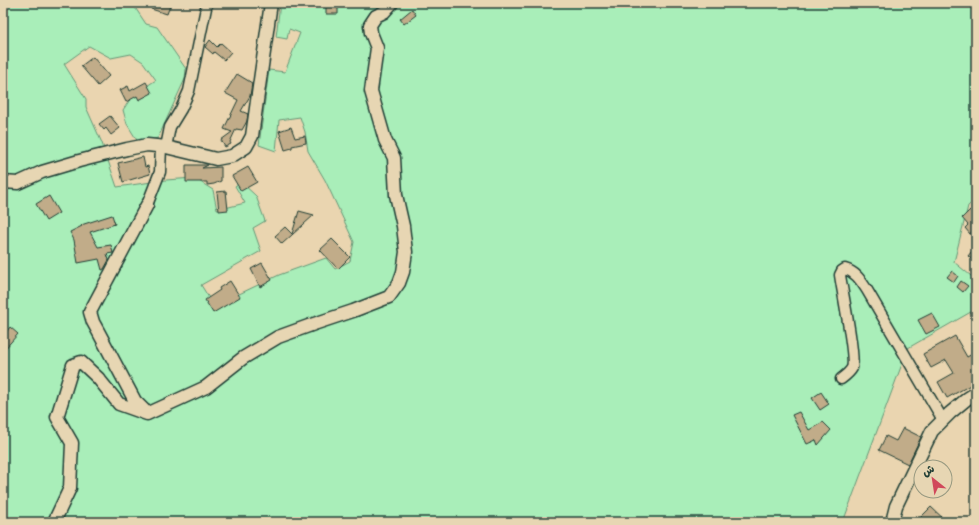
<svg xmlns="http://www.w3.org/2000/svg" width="979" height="525" font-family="Mali,'Playpen Sans Arabic',sans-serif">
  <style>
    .green { fill: #a9eeb9; stroke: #649676 }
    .building { fill: #c1ac89; stroke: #1f3d34 }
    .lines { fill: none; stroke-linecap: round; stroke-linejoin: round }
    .minor-casing { stroke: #1f3d34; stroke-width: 13 }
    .tertiary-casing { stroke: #1f3d34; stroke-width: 15 }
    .minor { stroke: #e7d6b3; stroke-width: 10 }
    .tertiary { stroke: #e7d6b3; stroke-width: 12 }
  </style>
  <rect width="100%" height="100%" fill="#ead5b0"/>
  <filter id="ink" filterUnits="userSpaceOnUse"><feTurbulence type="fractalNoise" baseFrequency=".025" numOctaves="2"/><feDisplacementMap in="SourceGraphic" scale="8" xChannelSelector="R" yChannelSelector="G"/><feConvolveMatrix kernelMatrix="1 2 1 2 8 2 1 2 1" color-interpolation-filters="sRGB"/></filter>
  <g filter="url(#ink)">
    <path class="green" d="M 14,3 L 132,3 L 146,24 L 157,27 L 186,69 L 185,79 L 158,138 L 138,142 L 127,124 L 123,110 L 133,95 L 156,80 L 143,62 L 131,54 L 111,58 L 89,46 L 64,64 L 86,99 L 86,107 L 102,143 L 117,187 L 166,180 L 194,178 L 213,190 L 217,210 L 245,203 L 235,186 L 241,182 L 256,196 L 265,221 L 253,228 L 261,251 L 201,285 L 214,306 L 279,275 L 326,258 L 335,269 L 350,261 L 354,242 L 325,180 L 308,151 L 305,132 L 300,117 L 279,120 L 276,151 L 259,145 L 269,70 L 285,72 L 300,33 L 289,29 L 287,39 L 276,37 L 280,3 L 976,3 L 976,199 L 968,206 L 954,262 L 976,280 L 976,309 L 908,348 L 843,522 L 3,522 L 3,10 Z"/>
    <path class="building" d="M 153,3 L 171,3 L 167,14 L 151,9 Z
      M 326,4 L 338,4 L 338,14 L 326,14 Z
      M 412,9 L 416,15 L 404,24 L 400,19 Z
      M 210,40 L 217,47 L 221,43 L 231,52 L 224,60 L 214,52 L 213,54 L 205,47 Z
      M 93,57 L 109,76 L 98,86 L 81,66 Z
      M 237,74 L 252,83 L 250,96 L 241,111 L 248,114 L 247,121 L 242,130 L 236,129 L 230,142 L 231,144 L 225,147 L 221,140 L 232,132 L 224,129 L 238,100 L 225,93 Z
      M 146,82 L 152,93 L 139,100 L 137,96 L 126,102 L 120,90 L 128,86 L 130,91 Z
      M 110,116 L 120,128 L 111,135 L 106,128 L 104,130 L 99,124 Z
      M 291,127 L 295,138 L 305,136 L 306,143 L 292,146 L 292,148 L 285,150 L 279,131 Z
      M 143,157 L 145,167 L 148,166 L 150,174 L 123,182 L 118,163 Z
      M 186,165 L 208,165 L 202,168 L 221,167 L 221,181 L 214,184 L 207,185 L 207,182 L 186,182 Z
      M 248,167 L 257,182 L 241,191 L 232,176 Z
      M 226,191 L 228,210 L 219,211 L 217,192 Z
      M 49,196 L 59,213 L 46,221 L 36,204 Z
      M 970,210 L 976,217 L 976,233 L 973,230 L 970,234 L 965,228 L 968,225 L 962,218 Z
      M 299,211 L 314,215 L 282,244 L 275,236 L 285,227 L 292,234 Z
      M 112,215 L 115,224 L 90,232 L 98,247 L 111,245 L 113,253 L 107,254 L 109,260 L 104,269 L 102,270 L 99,259 L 78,263 L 74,240 L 70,232 L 82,226 L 81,225 Z
      M 332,239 L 350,257 L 338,269 L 320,250 Z
      M 976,246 L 976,263 L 968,256 Z
      M 262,263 L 272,280 L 260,287 L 251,269 Z
      M 952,271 L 958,276 L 954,282 L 947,277 Z
      M 230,281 L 240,297 L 213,313 L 205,300 L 220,290 L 219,288 Z
      M 961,281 L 968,286 L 963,292 L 957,287 Z
      M 932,313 L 940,327 L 926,334 L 918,320 Z
      M 10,327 L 18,334 L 3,351 L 3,336 Z
      M 955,336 L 967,357 L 976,352 L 976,382 L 947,398 L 938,382 L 954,373 L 946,360 L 931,368 L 923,354 Z
      M 821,392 L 829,404 L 820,410 L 812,398 Z
      M 799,412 L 809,430 L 823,422 L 831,430 L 818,445 L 816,440 L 807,444 L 792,415 Z
      M 903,428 L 921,437 L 908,464 L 879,450 L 886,436 L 896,441 Z
      M 931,507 L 947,522 L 924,522 L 920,518 Z"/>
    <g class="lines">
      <g class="minor-casing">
        <path id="minor" d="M 166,147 L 170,127 L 181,109 L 189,91 L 207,3
          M 147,205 L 160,172 L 161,146
          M 841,379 C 845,376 850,372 852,368 C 856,358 842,290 840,275 L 842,271 L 845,269 C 856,272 861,281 867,290 L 943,420"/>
      </g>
      <g class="tertiary-casing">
        <path id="tertiary" d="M 3,182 L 18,183 L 42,172 L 79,161 L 127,149 L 147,145 L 166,147 L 216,159 L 232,156 L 246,147 L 252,136 L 271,3
          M 145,411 L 135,401 L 99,333 L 93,322 L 90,312 L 147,205
          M 147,414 L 206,387 L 243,358 L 278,337 L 314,324 L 353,311 L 389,297 L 399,283 L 403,272 L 406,252 L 403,226 L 396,195 L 394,158 L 385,140 L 371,91 L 377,48 L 371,33 L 370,25 L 376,16 L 384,12 L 392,3
          M 54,522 L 70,488 L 72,443 L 57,417 L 73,365 L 81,362 L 98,378 L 119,404 L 147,414
          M 892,522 L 896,506 L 932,431 L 950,413 L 968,398 L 976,393"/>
      </g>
      <use href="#minor" class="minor"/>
      <use href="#tertiary" class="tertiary"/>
    </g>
  </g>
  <rect width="979" height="525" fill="none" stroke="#e7d6b3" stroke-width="16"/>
  <rect x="8" y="8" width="963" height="509" fill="none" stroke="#1f3d34" stroke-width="1.5" filter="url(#ink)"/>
  <g transform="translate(933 479) rotate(330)"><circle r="19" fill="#e7d6b3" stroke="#979980"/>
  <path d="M0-3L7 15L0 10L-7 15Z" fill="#d1495b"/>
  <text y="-6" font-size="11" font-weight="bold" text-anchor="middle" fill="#1f3d34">ش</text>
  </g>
</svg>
